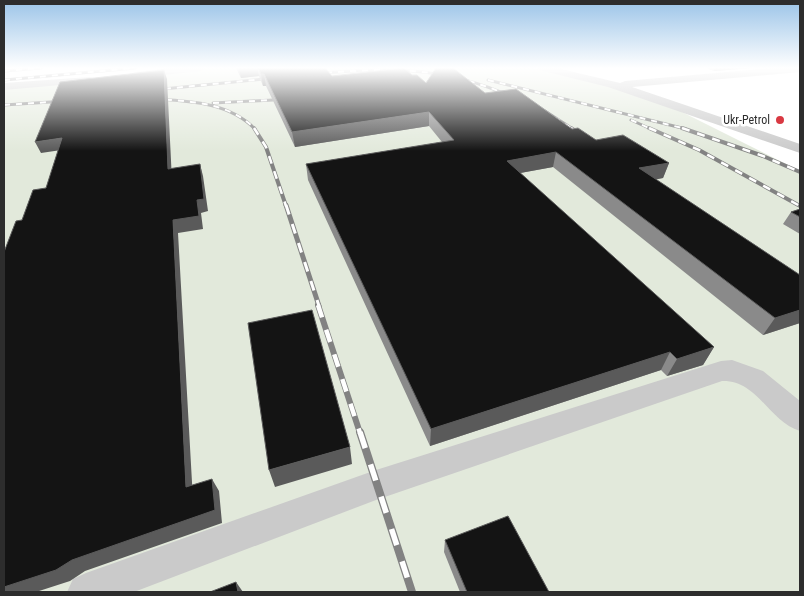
<svg xmlns="http://www.w3.org/2000/svg" width="804" height="596" font-family="'Roboto Condensed',sans-serif">
  <style>
    .green { fill: #e2e9db }
    .lines { fill: none; stroke-linecap: round; stroke-linejoin: round }
    .minor { fill: #cacaca; fill-rule: evenodd }
    .rail-far4-casing { stroke: #828282; stroke-width: 3 }
    .rail-far3-casing { stroke: #828282; stroke-width: 4 }
    .rail-far2-casing { stroke: #828282; stroke-width: 5 }
    .rail-far1-casing { stroke: #828282; stroke-width: 6 }
    .rail-casing { stroke: #828282; stroke-width: 8 }
    .rail-far4 { stroke: #fff; stroke-width: 2; stroke-dasharray: 6; stroke-linecap: butt }
    .rail-far3 { stroke: #fff; stroke-width: 2.5; stroke-dasharray: 8; stroke-linecap: butt }
    .rail-far2 { stroke: #fff; stroke-width: 3; stroke-dasharray: 10; stroke-linecap: butt }
    .rail-far1 { stroke: #fff; stroke-width: 4.5; stroke-dasharray: 13; stroke-linecap: butt }
    .rail { stroke: #fff; stroke-width: 5.5; stroke-dasharray: 17; stroke-linecap: butt }
    .wall { fill: #8a8a8a }
    .shaded-wall { fill: #5a5a5a }
    .building { fill: #141414; stroke: #5a5a5a }
    .poi-dot { fill: #d93942; stroke: #fff; stroke-width: 2 }
    .labels { text-anchor: middle; dominant-baseline: central; stroke-width: 5; stroke-linejoin: round; paint-order: stroke }
    .far-poi-label { font-size: 12px; fill: #2d2d2d; stroke: #fff; text-anchor: end }
  </style>
  <rect width="100%" height="100%" fill="#fff"/>
  <path class="green" d="M 199,68 L 531,68 L 634,88 L 800,171 L 800,592 L 4,592 L 4,88 Z"/>
  <g class="lines">
    <path class="minor" d="M 170,68 L 206,68 L 201,71 L 135,78 L 129,75 L 135,72 Z
      M 538,68 L 557,68 L 620,83 L 625,81 L 774,68 L 800,68 L 800,72 L 632,87 L 800,144 L 800,153 L 608,87 L 539,70 Z
      M 90,77 L 94,78 L 94,82 L 4,90 L 4,83 Z
      M 732,360 L 763,371 L 800,401 L 800,431 C 769,422 758,380 722,381 L 376,500 L 134,592 L 67,592 L 73,579 L 86,573 L 376,470 L 721,361 Z"/>
    <g class="rail-far4-casing">
      <path id="rail-far4" d="M 4,71 L 41,68
        M 314,74 C 386,67 445,66 512,97
        M 4,80 L 135,68
        M 488,80 L 686,129
        M 153,90 L 274,78
        M 154,99 C 189,101 229,102 255,129
        M 213,103 L 273,100
        M 4,105 L 66,101
        M 545,111 L 573,129
        M 631,120 L 651,129"/>
    </g>
    <g class="rail-far3-casing">
      <path id="rail-far3" d="M 254,128 L 266,147 L 286,206
        M 571,128 L 585,137
        M 649,128 L 699,150 L 800,206
        M 682,128 L 763,156 L 800,172"/>
    </g>
    <g class="rail-far2-casing">
      <path id="rail-far2" d="M 286,205 L 319,306"/>
    </g>
    <g class="rail-far1-casing">
      <path id="rail-far1" d="M 318,305 L 360,433"/>
    </g>
    <g class="rail-casing">
      <path id="rail" d="M 360,432 L 412,592"/>
    </g>
    <use href="#rail-far4" class="rail-far4"/>
    <use href="#rail-far3" class="rail-far3"/>
    <use href="#rail-far2" class="rail-far2"/>
    <use href="#rail-far1" class="rail-far1"/>
    <use href="#rail" class="rail"/>
  </g>
  <path class="wall" d="M 236,68 L 325,68 L 332,76 L 412,75 L 426,83 L 485,93 L 572,129 L 596,140 L 669,163 L 663,178 L 655,179 L 800,275 L 800,323 L 763,335 L 553,167 L 520,173 L 714,347 L 703,365 L 667,376 L 661,370 L 430,446 L 308,180 L 306,164 L 442,142 L 429,126 L 295,147 L 266,86 L 263,86 L 259,76 L 241,78 Z
    M 706,68 L 751,68 L 714,71 Z
    M 800,209 L 800,234 L 783,224 L 791,212 Z
    M 445,540 L 549,592 L 460,592 L 444,552 Z"/>
  <path class="shaded-wall" d="M 239,68 L 257,68 L 259,76 L 241,78 Z
    M 715,68 L 751,68 L 714,71 Z
    M 164,70 L 167,79 L 172,181 L 168,169 Z
    M 261,74 L 264,74 L 266,86 L 263,86 Z
    M 429,112 L 429,126 L 295,147 L 292,132 Z
    M 62,138 L 68,149 L 41,153 L 35,142 Z
    M 556,152 L 553,167 L 504,176 L 507,161 Z
    M 669,163 L 663,178 L 634,184 L 639,168 Z
    M 200,164 L 203,176 L 208,211 L 201,213 L 203,229 L 178,233 L 193,500 L 186,487 L 173,220 Z
    M 800,310 L 800,323 L 763,335 L 775,318 Z
    M 714,347 L 703,365 L 667,376 L 677,359 Z
    M 670,352 L 661,370 L 430,446 L 431,429 Z
    M 350,447 L 352,464 L 275,487 L 269,470 Z
    M 212,479 L 219,491 L 222,523 L 85,571 L 70,581 L 36,592 L 4,592 L 4,587 Z
    M 236,582 L 243,592 L 238,592 Z"/>
  <path class="building" d="M 258,68 L 325,68 L 332,76 L 404,68 L 412,75 L 417,75 L 426,83 L 436,68 L 453,68 L 485,93 L 516,89 L 572,129 L 578,128 L 596,140 L 623,135 L 669,163 L 639,168 L 800,275 L 800,310 L 775,318 L 556,152 L 507,161 L 714,347 L 677,359 L 670,352 L 431,429 L 306,164 L 454,140 L 429,112 L 292,132 L 264,74 L 261,74 Z
    M 164,70 L 168,169 L 200,164 L 204,199 L 197,200 L 199,216 L 173,220 L 186,487 L 212,479 L 215,510 L 72,560 L 56,570 L 4,587 L 4,252 L 16,221 L 22,220 L 33,190 L 46,188 L 62,138 L 35,142 L 60,82 Z
    M 800,209 L 800,217 L 791,212 Z
    M 312,310 L 350,447 L 269,470 L 248,323 Z
    M 508,516 L 549,592 L 467,592 L 445,540 Z
    M 236,582 L 238,592 L 210,592 Z"/>
  <linearGradient id="sky" x2="0" y2="1"><stop stop-color="#9bc4e8"/><stop offset="0.45" stop-color="#fff"/><stop offset="1" stop-color="#fff" stop-opacity="0"/></linearGradient>
  <rect width="804" height="151" fill="url(#sky)"/>
  <circle class="poi-dot" cx="780" cy="120" r="5"/>
  <g class="labels">
    <g class="far-poi-label">
      <text x="770" y="120">Ukr-Petrol</text>
    </g>
  </g>
  <rect width="804" height="596" fill="none" stroke="#2d2d2d" stroke-width="10"/>
</svg>
